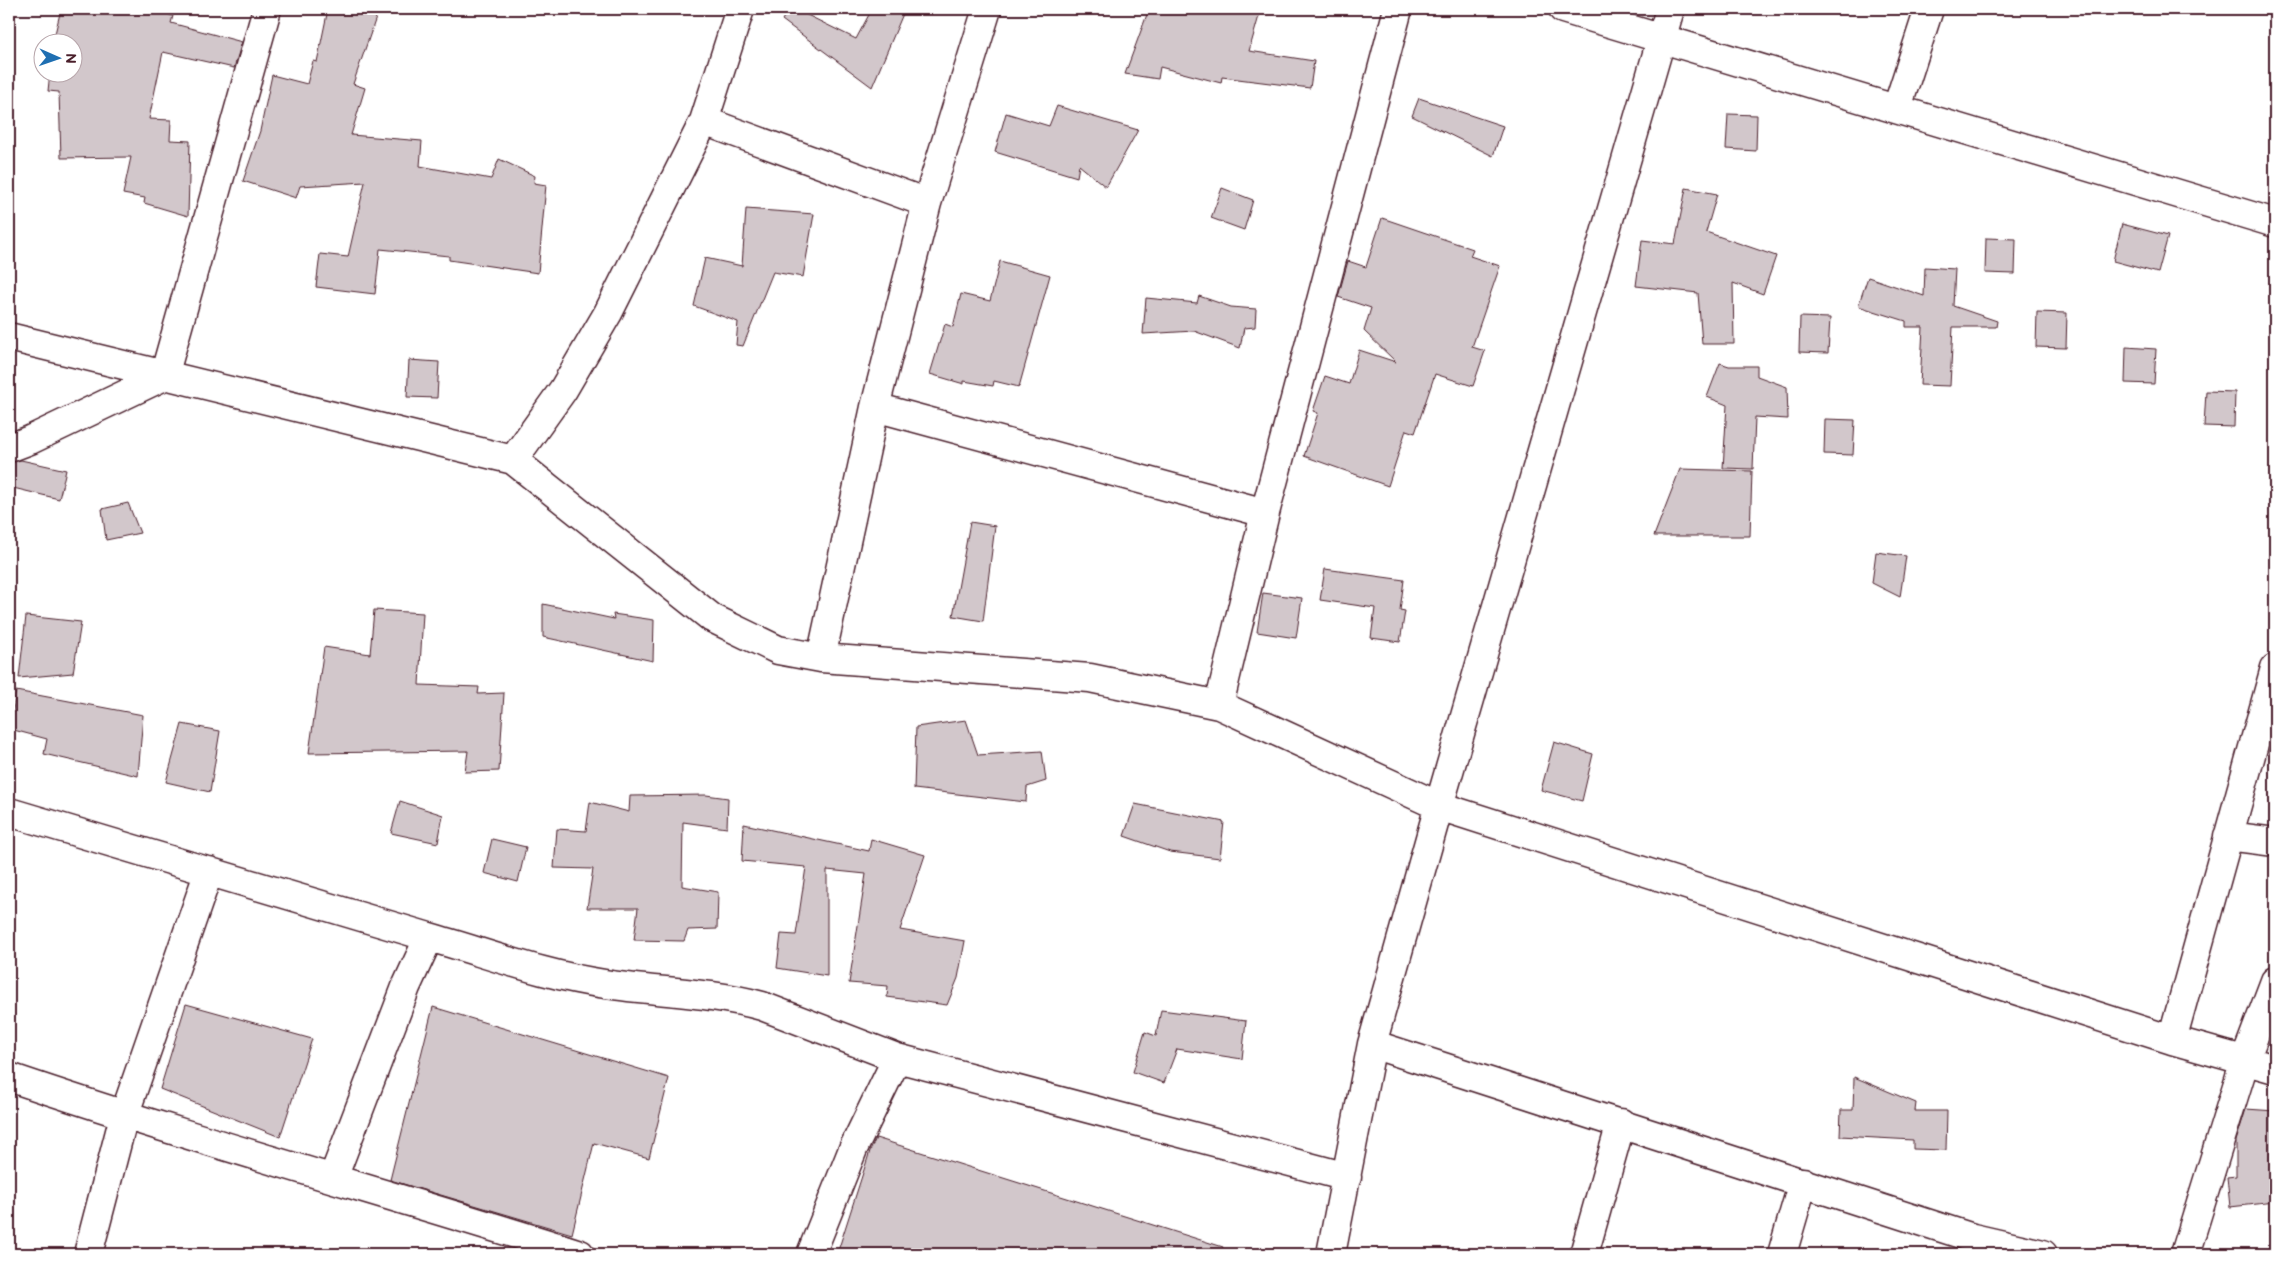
<svg xmlns="http://www.w3.org/2000/svg" width="2284" height="1263" font-family="'Balsamiq Sans',sans-serif">
  <style>
    .building { fill: #d2c7cb; stroke: #4a1f2b }
    .lines { fill: none; stroke-linecap: round; stroke-linejoin: round }
    .minor-casing { stroke: #4a1f2b; stroke-width: 31 }
    .minor { stroke: #fff; stroke-width: 28 }
  </style>
  <rect width="100%" height="100%" fill="#fff"/>
  <filter id="ink" filterUnits="userSpaceOnUse"><feTurbulence type="fractalNoise" baseFrequency=".02" numOctaves="2"/><feDisplacementMap in="SourceGraphic" scale="10" xChannelSelector="R" yChannelSelector="G"/><feConvolveMatrix kernelMatrix="1 2 1 2 8 2 1 2 1" color-interpolation-filters="sRGB"/></filter>
  <g filter="url(#ink)">
    <path class="building" d="M 61,9 L 151,9 L 173,16 L 171,23 L 242,42 L 234,68 L 163,52 L 149,119 L 171,120 L 170,140 L 190,141 L 188,216 L 144,203 L 145,198 L 123,194 L 131,157 L 61,158 L 59,92 L 48,91 L 50,72 L 72,72 L 72,42 L 53,42 Z
      M 328,9 L 379,9 L 353,84 L 365,88 L 351,135 L 422,141 L 420,166 L 491,179 L 499,159 L 535,176 L 534,183 L 546,185 L 538,273 L 449,260 L 449,256 L 380,249 L 375,294 L 316,287 L 320,254 L 348,257 L 365,182 L 300,186 L 296,198 L 243,181 L 260,131 L 272,75 L 307,84 L 313,61 L 317,62 Z
      M 789,9 L 795,9 L 856,39 L 872,9 L 905,9 L 872,87 L 782,20 Z
      M 1149,9 L 1261,9 L 1249,51 L 1314,61 L 1310,88 L 1222,77 L 1221,83 L 1160,67 L 1158,79 L 1125,74 Z
      M 1419,98 L 1503,126 L 1493,156 L 1412,116 Z
      M 1057,106 L 1138,130 L 1106,187 L 1079,165 L 1077,177 L 995,152 L 1006,113 L 1049,126 Z
      M 1728,114 L 1757,115 L 1756,151 L 1726,149 Z
      M 1222,188 L 1253,200 L 1244,230 L 1211,218 Z
      M 1686,188 L 1717,194 L 1706,232 L 1776,256 L 1763,294 L 1733,283 L 1734,344 L 1702,344 L 1698,293 L 1636,286 L 1642,240 L 1675,244 Z
      M 746,209 L 814,214 L 803,277 L 773,272 L 743,346 L 736,345 L 738,322 L 694,306 L 705,258 L 742,266 Z
      M 1382,218 L 1473,249 L 1470,256 L 1500,266 L 1472,347 L 1485,351 L 1473,386 L 1435,374 L 1415,433 L 1406,430 L 1388,486 L 1304,456 L 1318,413 L 1313,411 L 1325,376 L 1349,384 L 1359,350 L 1396,362 L 1364,331 L 1371,308 L 1338,297 L 1348,261 L 1366,267 Z
      M 2122,224 L 2168,236 L 2158,273 L 2113,261 Z
      M 1986,238 L 2016,239 L 2015,274 L 1985,273 Z
      M 1000,261 L 1050,275 L 1019,387 L 994,381 L 993,386 L 964,381 L 964,384 L 930,374 L 945,324 L 953,327 L 961,294 L 990,301 Z
      M 1925,267 L 1955,269 L 1953,306 L 1997,321 L 1996,327 L 1953,327 L 1950,386 L 1920,385 L 1923,327 L 1906,327 L 1906,321 L 1858,306 L 1868,277 L 1924,296 Z
      M 1199,296 L 1231,307 L 1256,309 L 1255,327 L 1244,328 L 1240,348 L 1194,331 L 1143,334 L 1146,298 L 1197,303 Z
      M 2037,312 L 2067,313 L 2066,348 L 2036,347 Z
      M 1800,317 L 1830,318 L 1828,353 L 1799,352 Z
      M 2126,347 L 2156,349 L 2154,384 L 2125,383 Z
      M 409,360 L 439,362 L 437,398 L 407,397 Z
      M 1720,363 L 1729,366 L 1757,366 L 1757,376 L 1787,387 L 1788,419 L 1755,417 L 1753,469 L 1723,468 L 1727,405 L 1707,397 Z
      M 2206,391 L 2235,392 L 2234,427 L 2204,426 Z
      M 1825,419 L 1855,420 L 1853,455 L 1824,454 Z
      M 21,460 L 66,470 L 59,499 L 9,487 L 9,463 Z
      M 1680,469 L 1752,471 L 1750,536 L 1654,536 Z
      M 128,503 L 140,533 L 106,540 L 102,509 Z
      M 970,522 L 995,526 L 983,621 L 953,616 Z
      M 1876,552 L 1906,556 L 1900,597 L 1872,583 Z
      M 1325,569 L 1404,580 L 1400,610 L 1405,611 L 1400,642 L 1371,638 L 1375,608 L 1320,600 Z
      M 1263,593 L 1302,598 L 1296,638 L 1257,632 Z
      M 543,604 L 614,619 L 613,614 L 654,620 L 653,661 L 543,637 Z
      M 374,610 L 423,613 L 419,685 L 479,687 L 478,694 L 504,693 L 499,771 L 465,772 L 468,751 L 309,753 L 324,647 L 370,654 Z
      M 26,616 L 81,622 L 73,673 L 19,678 Z
      M 16,691 L 143,715 L 138,776 L 44,754 L 47,739 L 10,729 Z
      M 966,720 L 978,755 L 1042,751 L 1046,781 L 1027,787 L 1026,802 L 914,789 L 916,727 Z
      M 182,724 L 220,731 L 210,792 L 166,782 Z
      M 1554,742 L 1593,754 L 1582,801 L 1541,790 Z
      M 706,795 L 728,798 L 727,828 L 683,822 L 682,886 L 718,892 L 717,929 L 688,930 L 684,941 L 634,940 L 638,908 L 587,908 L 593,869 L 554,868 L 557,829 L 586,831 L 590,802 L 629,812 L 630,796 Z
      M 400,801 L 443,815 L 438,843 L 391,833 Z
      M 1135,804 L 1224,822 L 1220,858 L 1170,852 L 1124,836 Z
      M 744,824 L 869,851 L 871,839 L 925,855 L 900,930 L 965,941 L 958,978 L 947,1005 L 887,997 L 888,986 L 849,983 L 866,874 L 827,870 L 827,976 L 777,968 L 781,934 L 796,935 L 806,867 L 742,861 Z
      M 492,839 L 526,847 L 518,882 L 484,873 Z
      M 186,1004 L 312,1039 L 280,1137 L 160,1089 Z
      M 433,1007 L 669,1078 L 649,1158 L 594,1143 L 572,1234 L 390,1180 Z
      M 1161,1010 L 1246,1021 L 1242,1059 L 1177,1049 L 1164,1083 L 1133,1072 L 1145,1032 L 1156,1036 Z
      M 1854,1077 L 1916,1103 L 1915,1111 L 1947,1111 L 1946,1150 L 1913,1149 L 1913,1140 L 1840,1136 L 1841,1110 L 1853,1110 Z
      M 2246,1109 L 2275,1111 L 2275,1202 L 2230,1207 L 2227,1177 L 2236,1176 L 2236,1141 Z
      M 876,1138 L 1223,1247 L 1221,1254 L 837,1254 L 870,1151 Z"/>
    <g class="lines">
      <g class="minor-casing">
        <path id="minor" d="M 740,9 L 704,121 L 608,313 L 563,390 L 513,460 L 712,618 L 778,650 L 821,658 L 1090,678 L 1219,705 L 1439,806 L 2172,1040 L 2275,1069
          M 1563,9 L 2275,223
          M 1897,108 L 1929,9
          M 704,121 L 927,203
          M 9,337 L 513,460
          M 875,407 L 1265,513
          M 9,448 L 30,440 L 164,376 L 267,9
          M 821,658 L 875,407 L 927,203 L 987,9
          M 1219,705 L 1265,513 L 1398,9
          M 9,812 L 429,937
          M 2228,836 L 2275,842
          M 2172,1040 L 2275,668
          M 1372,1044 L 1973,1238 L 2043,1254
          M 9,1077 C 197,1141 390,1194 580,1254
          M 333,1178 L 406,987 L 429,937 C 486,953 546,976 605,984 C 657,992 711,992 762,1006 L 897,1058 L 1347,1177
          M 88,1254 L 124,1116 L 209,871
          M 811,1254 L 853,1149 L 897,1058
          M 1331,1254 L 1372,1044 L 1439,806 L 1670,9
          M 1584,1254 L 1621,1123
          M 1782,1254 L 1803,1182
          M 2185,1254 L 2245,1060 L 2275,981"/>
      </g>
      <use href="#minor" class="minor"/>
    </g>
  </g>
  <rect width="2284" height="1263" fill="none" stroke="#fff" stroke-width="30"/>
  <rect x="15" y="15" width="2254" height="1233" fill="none" stroke="#4a1f2b" stroke-width="2" filter="url(#ink)"/>
  <g transform="translate(58 58) rotate(92)"><circle r="24" fill="#ffffff" stroke="#b7a5aa"/>
  <path d="M0-4L9 19L0 12L-9 19Z" fill="#1f6fb2"/>
  <text y="-8" font-size="14" font-weight="bold" text-anchor="middle" fill="#4a1f2b">N</text>
  </g>
</svg>
